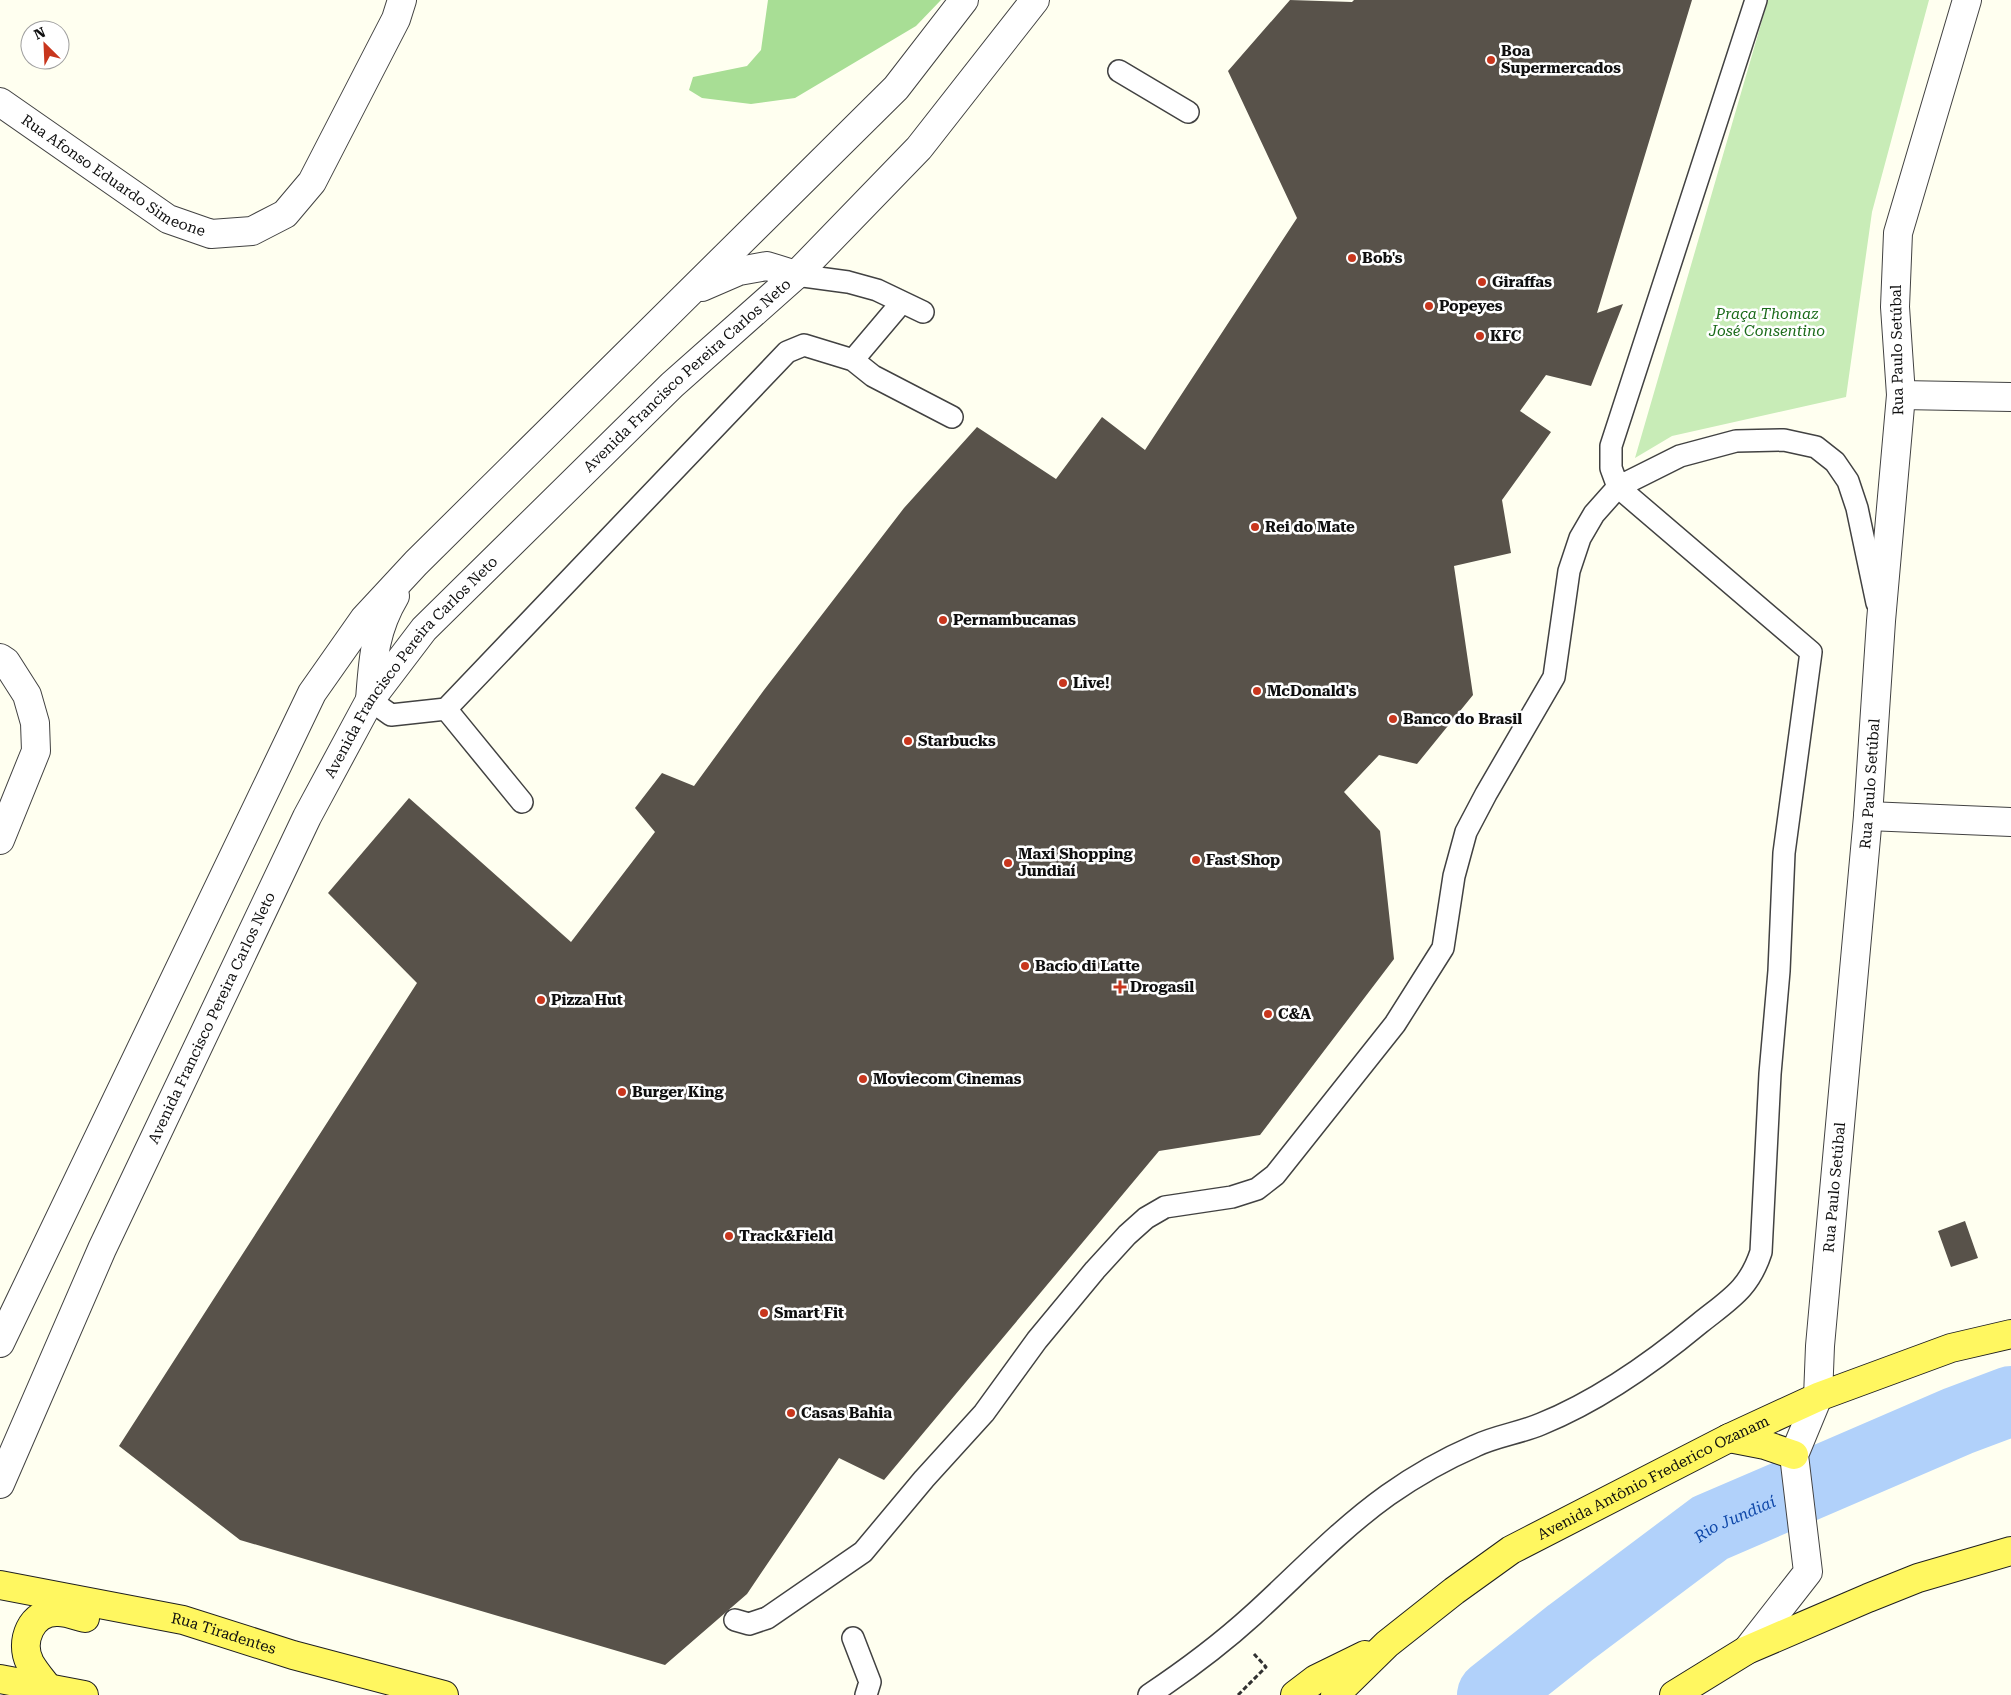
<svg xmlns="http://www.w3.org/2000/svg" width="2011" height="1695" font-family="'Roboto Serif',serif">
  <style>
    .green { fill: #c8ecb7 }
    .forest { fill: #a8de95 }
    .lines { fill: none; stroke-linecap: round; stroke-linejoin: round }
    .river { stroke: #b1d1fa; stroke-width: 70 }
    .building { fill: #58524a }
    .service-casing { stroke: #424242; stroke-width: 24 }
    .minor-casing { stroke: #424242; stroke-width: 30 }
    .tertiary-casing { stroke: #424242; stroke-width: 30 }
    .primary-casing { stroke: #202020; stroke-width: 30 }
    .path { stroke: #313131; stroke-width: 3; stroke-dasharray: 5 2.5; stroke-linecap: butt }
    .service { stroke: #fff; stroke-width: 21 }
    .minor { stroke: #fff; stroke-width: 28 }
    .tertiary { stroke: #fff; stroke-width: 28 }
    .primary { stroke: #fff760; stroke-width: 28 }
    .poi-dot { fill: #c8361d; stroke: #fff; stroke-width: 2 }
    .labels { text-anchor: middle; dominant-baseline: central; stroke-width: 5; stroke-linejoin: round; paint-order: stroke }
    .poi-label { font-size: 15px; font-weight: bold; fill: #0f0f0f; stroke: #fff; text-anchor: start }
    .street-label { font-size: 15px; fill: #0f0f0f; stroke: #fff }
    .park-label { font-size: 15px; font-style: italic; fill: #1b6b1a; stroke: #fff }
    .water-label { font-size: 16px; font-style: italic; fill: #0f48a9; stroke: #fff }
  </style>
  <rect width="100%" height="100%" fill="#fffff0"/>
  <path class="green" d="M 1768,0 L 1929,0 L 1872,212 L 1846,397 L 1672,436 L 1635,458 Z"/>
  <path class="forest" d="M 768,0 L 941,0 L 916,26 L 795,98 L 751,104 L 702,98 L 689,90 L 693,77 L 747,66 L 761,50 Z"/>
  <g class="lines">
    <path class="river" id="s1" d="M 1492,1695 L 1570,1633 L 1710,1528 L 1958,1421 L 2011,1401"/>
  </g>
  <path class="building" d="M 1290,0 L 1352,2 L 1354,0 L 1692,0 L 1597,313 L 1623,304 L 1591,386 L 1546,375 L 1520,411 L 1551,432 L 1502,500 L 1511,553 L 1454,566 L 1473,695 L 1417,764 L 1379,755 L 1344,792 L 1380,831 L 1394,959 L 1260,1135 L 1159,1151 L 884,1480 L 839,1458 L 747,1594 L 665,1665 L 240,1540 L 119,1446 L 417,983 L 328,893 L 409,798 L 571,942 L 655,832 L 635,808 L 662,773 L 694,786 L 764,690 L 904,508 L 977,427 L 1056,479 L 1102,417 L 1145,450 L 1297,218 L 1228,71 Z
    M 1965,1221 L 1978,1258 L 1951,1267 L 1938,1231 Z"/>
  <g class="lines">
    <g class="service-casing">
      <path id="service" d="M 1119,71 L 1188,112
        M 796,275 L 848,282 L 877,290 L 923,312
        M 853,360 L 902,302
        M 370,700 L 391,715 L 446,709 L 787,352 L 804,345 L 853,360 L 873,376 L 952,417
        M 446,709 L 522,802
        M 735,1620 L 749,1624 L 767,1618 L 863,1552 L 924,1479 L 984,1413 L 1037,1340 L 1095,1270 L 1127,1235 L 1146,1218 L 1165,1207 L 1232,1197 L 1257,1189 L 1275,1175 L 1395,1024 L 1443,948 L 1454,876 L 1466,832 L 1486,794 L 1554,677 L 1569,571 L 1580,538 L 1594,514 L 1618,487 L 1680,456 L 1736,441 L 1784,440 L 1816,447 L 1835,462 L 1848,481 L 1857,508 L 1877,603
        M 853,1638 L 870,1682 L 866,1695
        M 1149,1695 C 1185,1671 1220,1645 1253,1615 C 1297,1575 1339,1530 1388,1495 C 1415,1476 1445,1459 1475,1446 C 1496,1436 1520,1433 1541,1424 C 1598,1401 1653,1362 1700,1323 C 1730,1299 1749,1289 1761,1252 L 1770,1074 L 1779,971 L 1784,853 L 1811,652 L 1618,487 L 1611,468 L 1611,446 L 1756,0"/>
    </g>
    <g class="minor-casing">
      <g id="minor">
        <path id="s2" d="M 0,102 L 168,219 L 211,234 L 252,231 L 285,214 L 312,182 L 396,19 L 402,0"/>
        <path d="M 1901,395 L 2011,397"/>
        <path d="M 0,658 L 6,662 L 27,695 L 35,723 L 36,751 L 0,840"/>
        <path d="M 1868,816 L 2011,822"/>
      </g>
    </g>
    <g class="tertiary-casing">
      <g id="tertiary">
        <path d="M 702,287 L 739,271 L 767,266 L 796,275"/>
        <path d="M 370,700 C 373,661 374,631 395,596"/>
        <path d="M 0,1343 L 312,693 L 364,619 L 416,563 L 896,88 L 964,0"/>
        <path id="s3" d="M 0,1484 L 102,1249 L 307,817 L 370,700 L 424,629 L 672,385 L 796,275 L 919,148 L 1035,0"/>
        <path id="s4" d="M 1747,1650 L 1808,1572 L 1794,1455 L 1818,1397 L 1820,1346 L 1868,816 L 1881,621 L 1901,395 L 1895,307 L 1898,233 L 1967,0"/>
      </g>
    </g>
    <g class="primary-casing">
      <g id="primary">
        <path d="M 1729,1438 L 1765,1445 L 1794,1455"/>
        <path id="s5" d="M 0,1585 L 183,1620 L 293,1655 L 444,1695"/>
        <path d="M 0,1679 L 84,1695"/>
        <path d="M 49,1689 C 43,1681 35,1672 30,1663 C 19,1642 31,1611 58,1612 C 67,1612 77,1616 85,1618"/>
        <path d="M 1295,1695 L 1316,1679 L 1365,1655"/>
        <path id="s6" d="M 1335,1695 L 1387,1644 L 1454,1591 L 1511,1550 L 1729,1438 L 1818,1397 L 1951,1348 L 2011,1334"/>
        <path d="M 1674,1695 L 1747,1650 L 1868,1598 L 1918,1578 L 2011,1551"/>
      </g>
    </g>
    <path class="path" d="M 1238,1695 L 1266,1667 L 1254,1654"/>
    <use href="#service" class="service"/>
    <use href="#minor" class="minor"/>
    <use href="#tertiary" class="tertiary"/>
    <use href="#primary" class="primary"/>
  </g>
  <g class="poi-dot">
    <circle cx="1491" cy="60" r="5"/>
    <circle cx="1352" cy="258" r="5"/>
    <circle cx="1482" cy="282" r="5"/>
    <circle cx="1429" cy="306" r="5"/>
    <circle cx="1480" cy="336" r="5"/>
    <circle cx="1255" cy="527" r="5"/>
    <circle cx="943" cy="620" r="5"/>
    <circle cx="1063" cy="683" r="5"/>
    <circle cx="1257" cy="691" r="5"/>
    <circle cx="1393" cy="719" r="5"/>
    <circle cx="908" cy="741" r="5"/>
    <circle cx="1196" cy="860" r="5"/>
    <circle cx="1008" cy="863" r="5"/>
    <circle cx="1025" cy="966" r="5"/>
    <path d="M1117.5 979.5h5v5h5v5h-5v5h-5v-5h-5v-5h5z"/>
    <circle cx="541" cy="1000" r="5"/>
    <circle cx="1268" cy="1014" r="5"/>
    <circle cx="863" cy="1079" r="5"/>
    <circle cx="622" cy="1092" r="5"/>
    <circle cx="729" cy="1236" r="5"/>
    <circle cx="764" cy="1313" r="5"/>
    <circle cx="791" cy="1413" r="5"/>
  </g>
  <g class="labels">
    <g class="poi-label">
      <text x="1501" y="51">Boa<tspan x="1501" dy="17">Supermercados</tspan></text>
      <text x="1362" y="258">Bob's</text>
      <text x="1492" y="282">Giraffas</text>
      <text x="1439" y="306">Popeyes</text>
      <text x="1490" y="336">KFC</text>
      <text x="1265" y="527">Rei do Mate</text>
      <text x="953" y="620">Pernambucanas</text>
      <text x="1073" y="683">Live!</text>
      <text x="1267" y="691">McDonald's</text>
      <text x="1403" y="719">Banco do Brasil</text>
      <text x="918" y="741">Starbucks</text>
      <text x="1018" y="854">Maxi Shopping<tspan x="1018" dy="17">Jundiaí</tspan></text>
      <text x="1206" y="860">Fast Shop</text>
      <text x="1035" y="966">Bacio di Latte</text>
      <text x="1130" y="987">Drogasil</text>
      <text x="551" y="1000">Pizza Hut</text>
      <text x="1278" y="1014">C&amp;A</text>
      <text x="873" y="1079">Moviecom Cinemas</text>
      <text x="632" y="1092">Burger King</text>
      <text x="739" y="1236">Track&amp;Field</text>
      <text x="774" y="1313">Smart Fit</text>
      <text x="801" y="1413">Casas Bahia</text>
    </g>
    <g class="street-label">
      <text stroke="none"><textPath href="#s2" startOffset="136">Rua Afonso Eduardo Simeone</textPath></text>
      <text transform="translate(1897 350) rotate(-91)">Rua Paulo Setúbal</text>
      <text stroke="none"><textPath href="#s3" startOffset="1322">Avenida Francisco Pereira Carlos Neto</textPath></text>
      <text stroke="none"><textPath href="#s3" startOffset="918">Avenida Francisco Pereira Carlos Neto</textPath></text>
      <text stroke="none"><textPath href="#s4" startOffset="895">Rua Paulo Setúbal</textPath></text>
      <text stroke="none"><textPath href="#s3" startOffset="512">Avenida Francisco Pereira Carlos Neto</textPath></text>
      <text stroke="none"><textPath href="#s4" startOffset="490">Rua Paulo Setúbal</textPath></text>
      <text stroke="none"><textPath href="#s6" startOffset="388">Avenida Antônio Frederico Ozanam</textPath></text>
      <text stroke="none"><textPath href="#s5" startOffset="229">Rua Tiradentes</textPath></text>
    </g>
    <g class="park-label">
      <text x="1767" y="314">Praça Thomaz<tspan x="1767" dy="17">José Consentino</tspan></text>
    </g>
    <g class="water-label">
      <text stroke="none"><textPath href="#s1" startOffset="301">Rio Jundiaí</textPath></text>
    </g>
  </g>
  <g transform="translate(45 45) rotate(336)"><circle r="24" fill="#ffffff" stroke="#9f9f9f"/>
  <path d="M0-4L9 19L0 12L-9 19Z" fill="#c8361d"/>
  <text y="-8" font-size="14" font-weight="bold" text-anchor="middle" fill="#0f0f0f">N</text>
  </g>
</svg>
